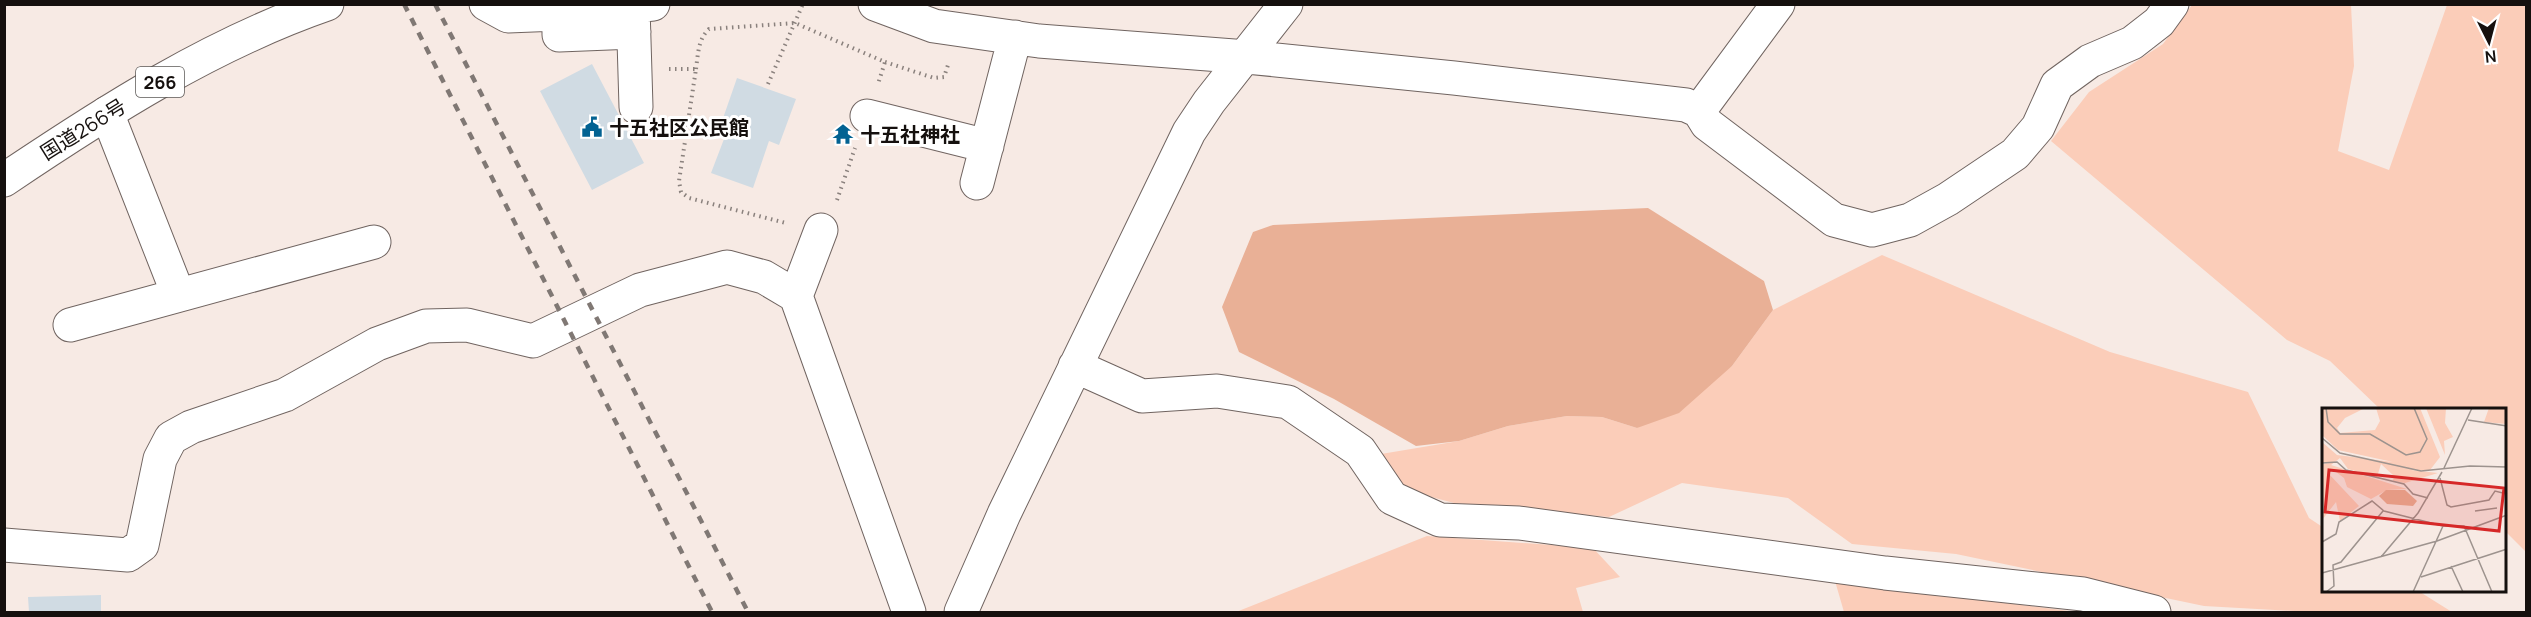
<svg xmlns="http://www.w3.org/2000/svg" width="2531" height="617" font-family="Manrope,'Noto Sans JP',sans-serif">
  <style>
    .green { fill: #fbcdb9 }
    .water { fill: #e9b096 }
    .building { fill: #d0dbe3 }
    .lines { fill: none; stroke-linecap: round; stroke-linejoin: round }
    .minor-casing { stroke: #706460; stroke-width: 35 }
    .highway-casing { stroke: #706460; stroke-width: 35 }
    .path { stroke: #8a817d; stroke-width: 4; stroke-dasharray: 1.5 4.5; stroke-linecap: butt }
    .minor { stroke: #fff; stroke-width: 33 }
    .highway { stroke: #fff; stroke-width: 33 }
    .rail { stroke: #807874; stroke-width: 4.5; stroke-dasharray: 8 8; stroke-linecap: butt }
    .labels { text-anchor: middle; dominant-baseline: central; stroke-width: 6; stroke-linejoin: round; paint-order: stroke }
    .shield { fill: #fff; stroke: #5b5856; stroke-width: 1.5 }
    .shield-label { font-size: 18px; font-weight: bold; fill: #15100e }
    .poi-label { font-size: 20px; font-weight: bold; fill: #15100e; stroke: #fff; text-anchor: start }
    .street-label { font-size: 20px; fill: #15100e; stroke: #fff }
    .inset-road { fill: none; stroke: #9d938e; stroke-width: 1.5 }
    .view { fill: #d62828; fill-opacity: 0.15; stroke: #d62828; stroke-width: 3 }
    .inset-edge { fill: none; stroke: #15100e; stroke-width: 3 }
  </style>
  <rect width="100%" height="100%" fill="#f7eae4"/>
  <path class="green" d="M 2192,5 L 2351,5 L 2354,66 L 2338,151 L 2389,170 L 2447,5 L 2526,5 L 2526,552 L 2506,532 L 2506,410 L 2381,410 L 2330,361 L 2287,340 L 2051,141 L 2089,92 L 2163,44 Z
    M 1882,255 L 2110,352 L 2248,392 L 2309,518 L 2324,528 L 2324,592 L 2420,592 L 2452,612 L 2312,612 L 2204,606 L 1956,554 L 1852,544 L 1788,498 L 1682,483 L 1609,517 L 1454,503 L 1405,490 L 1381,454 L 1459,441 L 1508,426 L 1567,416 L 1602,417 L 1637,428 L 1732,366 L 1773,310 Z
    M 1427,536 L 1593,548 L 1620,577 L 1576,588 L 1583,612 L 1236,612 Z
    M 1835,581 L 2077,612 L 1844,612 Z"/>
  <path class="water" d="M 1648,208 L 1764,281 L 1773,310 L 1732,366 L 1679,413 L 1637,428 L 1602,417 L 1567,416 L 1508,426 L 1459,441 L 1416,446 L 1334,399 L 1239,352 L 1222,307 L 1253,232 L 1273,225 Z"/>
  <path class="building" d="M 592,64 L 644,163 L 592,190 L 540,91 Z
    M 737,78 L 796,99 L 779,145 L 769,141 L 753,188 L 711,173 L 729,126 L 721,124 Z
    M 101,595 L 101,612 L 29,612 L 28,597 Z"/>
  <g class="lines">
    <g class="minor-casing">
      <path id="minor" d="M 486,4 L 508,16 L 558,14 L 653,4
        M 875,4 L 934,26 L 1039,41 L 1247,57 L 1454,78 L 1686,105 L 1699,111 L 1707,124 L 1834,220 L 1872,230 L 1910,220 L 1948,199 L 2015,154 L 2038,127 L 2057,85 L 2090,61 L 2132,43 L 2159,22 L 2172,4
        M 633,7 L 636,107
        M 559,28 L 559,35 L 634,32
        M 1699,111 L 1778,4
        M 107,113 L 178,294
        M 867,116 L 987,146
        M 977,183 L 1015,37
        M 796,296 L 821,230
        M 70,325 L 374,242
        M 1075,366 L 1142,396 L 1217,391 L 1288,402 L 1360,451 L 1392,498 L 1440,520 L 1519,523 L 1885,573 L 2083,594 L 2154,612
        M 4,545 L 128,555 L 142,545 L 160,459 L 171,438 L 191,427 L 285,395 L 377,344 L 426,326 L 467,325 L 533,341 L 640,290 L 727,267 L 764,277 L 796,296 L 909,612
        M 961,612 L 1004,514 L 1189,132 L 1209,102 L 1286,4"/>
    </g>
    <g class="highway-casing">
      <path id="highway" d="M 4,180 C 105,112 211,44 327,4"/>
    </g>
    <path class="path" d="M 885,62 L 934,78 L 944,77 L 949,62
      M 669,69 L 696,69 L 679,181 L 681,192 L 689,198 L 786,223
      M 696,69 C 698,55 698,39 709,29 L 795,23 L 885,62 L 878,84
      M 768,84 L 803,4
      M 837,200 L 855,148"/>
    <use href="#minor" class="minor"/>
    <use href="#highway" class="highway"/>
    <path class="rail" d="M 404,4 L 712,612
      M 435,4 L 748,612"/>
  </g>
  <defs>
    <g id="civic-bare" transform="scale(1.62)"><path d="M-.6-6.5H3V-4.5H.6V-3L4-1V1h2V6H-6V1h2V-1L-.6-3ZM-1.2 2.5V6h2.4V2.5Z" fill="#026292" stroke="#fff" stroke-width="2.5" paint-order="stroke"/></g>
    <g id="temple-bare" transform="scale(1.62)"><path d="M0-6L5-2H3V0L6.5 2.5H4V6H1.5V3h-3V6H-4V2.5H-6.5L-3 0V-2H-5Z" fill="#026292" stroke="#fff" stroke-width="2.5" paint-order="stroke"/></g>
  </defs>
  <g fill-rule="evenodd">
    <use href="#civic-bare" x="592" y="127"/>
    <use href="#temple-bare" x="843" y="134"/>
  </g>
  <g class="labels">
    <rect class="shield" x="136" y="67" width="48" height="30" rx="4.5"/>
    <g class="shield-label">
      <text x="160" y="82">266</text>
    </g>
    <g class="poi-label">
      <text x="609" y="127">十五社区公民館</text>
      <text x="860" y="134">十五社神社</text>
    </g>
    <g class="street-label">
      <text transform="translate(83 129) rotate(-32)">国道266号</text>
    </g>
  </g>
  <g transform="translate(2322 408)">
    <rect width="184" height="184" fill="#f7eae4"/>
    <path d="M 0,0 L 43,0 L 23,10 L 15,20 L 18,25 L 53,22 L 58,13 L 54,0 L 98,0 L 118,49 L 108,62 L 89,62 L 116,65 L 83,75 L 71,73 L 72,68 L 59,56 L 55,69 L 26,61 L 18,50 L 9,57 L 85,81 L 65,82 L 49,91 L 25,79 L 22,70 L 10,61 L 6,65 L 37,98 L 18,113 L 14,94 L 0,112 L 0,56 L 8,56 L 0,55 L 0,34 L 15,47 L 71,54 L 16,42 L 0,27 ZM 104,0 L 124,0 L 123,15 L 131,29 L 122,33 L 123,47 ZM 167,0 L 184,0 L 184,16 L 162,14 Z" fill="#fbcdb9"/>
    <path d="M 64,82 L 83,82 L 95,93 L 91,98 L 65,96 L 57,88 Z" fill="#e9b096"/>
    <path class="inset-road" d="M 4,0 L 6,14 L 18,26 L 48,26 L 84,47 L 98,44 L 105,31 L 92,0M 146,12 L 185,18M 0,30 L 18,45 L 99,63 L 148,58 L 185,59M 0,55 L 15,54 L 24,62 L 82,76 L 91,86 L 106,90M 122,60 L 150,0M 118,70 L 125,97 L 129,99 L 167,92 L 173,83 L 185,86M 153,103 L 175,100M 0,134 L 14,126 L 17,114 L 50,93 L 62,103 L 121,118 L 142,118 L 170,184M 59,149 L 96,105 L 120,64M 129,158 L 141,184M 0,165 L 115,133 L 185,107M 99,169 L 185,141M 4,184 L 12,178 L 11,157 L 19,154 L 61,103M 91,184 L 121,118"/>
    <path class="view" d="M 7,62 L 182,80 L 177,123 L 3,104 Z"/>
    <rect width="184" height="184" class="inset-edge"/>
  </g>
  <rect width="2531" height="617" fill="none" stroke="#15100e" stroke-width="12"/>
  <g transform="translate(2489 42) rotate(174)" stroke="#ffffff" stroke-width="4.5" paint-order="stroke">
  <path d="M0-4.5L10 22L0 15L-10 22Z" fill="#15100e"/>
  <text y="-9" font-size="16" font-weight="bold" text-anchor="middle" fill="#15100e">N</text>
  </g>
</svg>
